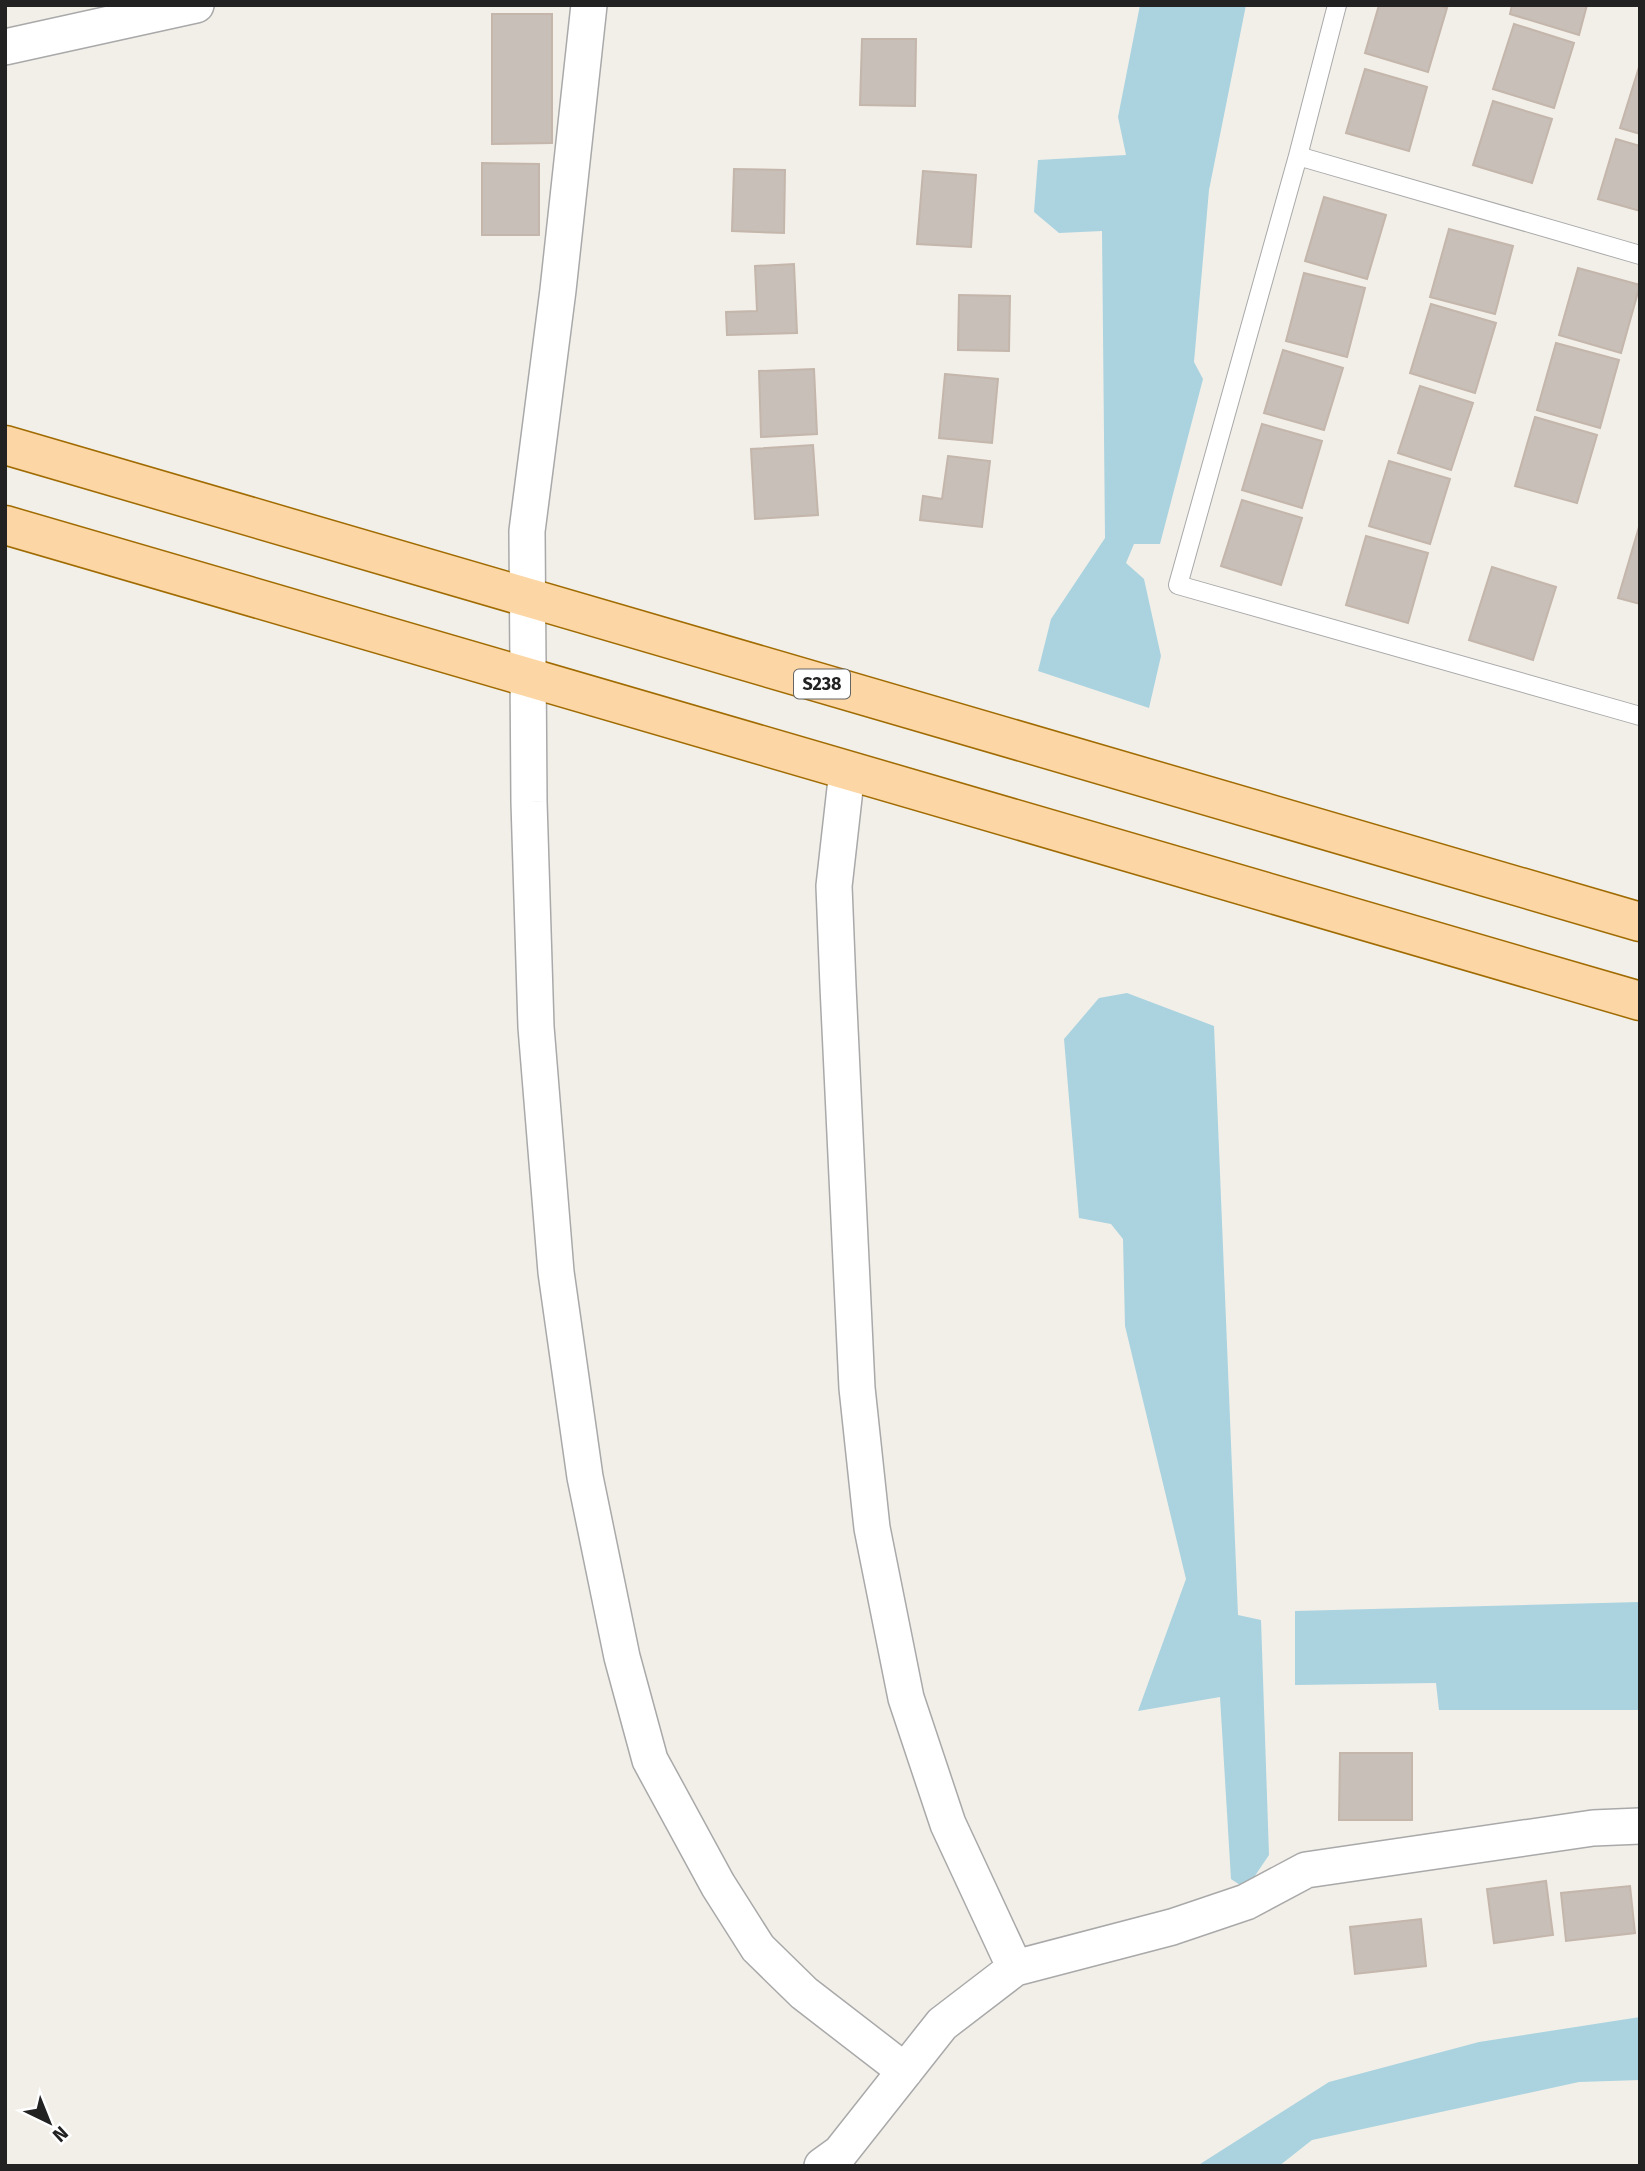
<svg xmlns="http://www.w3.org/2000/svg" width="1645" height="2171" font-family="'Fira Sans',sans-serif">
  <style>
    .water { fill: #aad3df }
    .building { fill: #c7bfb8; stroke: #c4b6ab; stroke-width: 2 }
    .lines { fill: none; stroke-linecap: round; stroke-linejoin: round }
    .lane-casing { stroke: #a9a9a9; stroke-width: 20 }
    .street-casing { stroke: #a9a9a9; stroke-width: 38 }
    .primary-casing { stroke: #a06b00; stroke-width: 41 }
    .lane { stroke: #fff; stroke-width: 18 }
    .street { stroke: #fff; stroke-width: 35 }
    .primary { stroke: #fcd6a4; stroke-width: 38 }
    .labels { text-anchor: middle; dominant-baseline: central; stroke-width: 6; stroke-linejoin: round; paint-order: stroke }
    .shield { fill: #fff; stroke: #646464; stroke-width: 2 }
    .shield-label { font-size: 18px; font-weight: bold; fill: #222 }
  </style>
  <rect width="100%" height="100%" fill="#f2efe9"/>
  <path class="water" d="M 1140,5 L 1246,5 L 1209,190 L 1194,362 L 1203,379 L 1160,544 L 1134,544 L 1126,563 L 1144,579 L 1161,656 L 1149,708 L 1038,671 L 1051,619 L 1105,538 L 1102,231 L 1059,233 L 1034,212 L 1038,160 L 1126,155 L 1118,117 Z
    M 1127,993 L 1214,1026 L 1238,1615 L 1261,1620 L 1269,1855 L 1246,1889 L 1231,1879 L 1220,1697 L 1138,1711 L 1186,1579 L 1125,1326 L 1123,1239 L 1111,1224 L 1079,1218 L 1064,1039 L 1099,998 Z
    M 1640,1602 L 1640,1710 L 1439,1710 L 1436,1683 L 1295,1685 L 1295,1611 Z
    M 1640,2017 L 1640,2080 L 1579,2082 L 1312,2140 L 1279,2166 L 1197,2166 L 1329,2082 L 1479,2042 Z"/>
  <path class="building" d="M 1379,5 L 1437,5 L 1447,8 L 1428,72 L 1365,53 Z
    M 1512,5 L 1587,5 L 1579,35 L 1510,14 Z
    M 492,14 L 552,14 L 552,143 L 492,144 Z
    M 1514,24 L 1574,43 L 1554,108 L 1493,89 Z
    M 862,39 L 916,39 L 915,106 L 860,105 Z
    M 1640,64 L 1640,134 L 1620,128 Z
    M 1365,69 L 1427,87 L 1409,151 L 1346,133 Z
    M 1493,101 L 1552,119 L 1532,183 L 1473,165 Z
    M 1616,139 L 1640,146 L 1640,211 L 1598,199 Z
    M 482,163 L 539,164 L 539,235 L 482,235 Z
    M 734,169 L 785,170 L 784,233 L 732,231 Z
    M 923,171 L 976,175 L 971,247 L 917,244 Z
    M 1324,197 L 1386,215 L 1367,279 L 1305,261 Z
    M 1449,229 L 1513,246 L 1495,314 L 1430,297 Z
    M 794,264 L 797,333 L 727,335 L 726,312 L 757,311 L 755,266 Z
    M 1578,268 L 1640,285 L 1621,353 L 1559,335 Z
    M 1304,273 L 1365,288 L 1347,357 L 1286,341 Z
    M 959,295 L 1010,296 L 1009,351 L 958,350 Z
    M 1431,304 L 1496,323 L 1475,393 L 1410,373 Z
    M 1556,343 L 1619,360 L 1600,428 L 1537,410 Z
    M 1283,350 L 1343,368 L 1324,430 L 1264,413 Z
    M 814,369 L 817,434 L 761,437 L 759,371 Z
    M 945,374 L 998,379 L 992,443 L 939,438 Z
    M 1420,386 L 1473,403 L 1451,470 L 1398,453 Z
    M 1535,417 L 1597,435 L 1577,503 L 1515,486 Z
    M 1262,424 L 1322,441 L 1302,508 L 1242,490 Z
    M 813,445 L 818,515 L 755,519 L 751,449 Z
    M 948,456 L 990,461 L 982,527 L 920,520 L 923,496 L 942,499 Z
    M 1389,461 L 1450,479 L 1430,544 L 1369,526 Z
    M 1242,500 L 1302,518 L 1281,585 L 1221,566 Z
    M 1639,527 L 1640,527 L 1640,604 L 1618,598 Z
    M 1366,536 L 1428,553 L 1408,623 L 1346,605 Z
    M 1492,567 L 1556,587 L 1533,660 L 1469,640 Z
    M 1340,1753 L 1412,1753 L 1412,1820 L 1339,1820 Z
    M 1546,1881 L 1553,1935 L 1494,1943 L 1487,1889 Z
    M 1630,1886 L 1635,1933 L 1566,1941 L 1561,1893 Z
    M 1421,1919 L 1426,1966 L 1355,1974 L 1350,1927 Z"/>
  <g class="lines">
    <g class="lane-casing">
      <path id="lane" d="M 1337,5 L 1298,156 L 1178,585 L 1640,716
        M 1298,156 L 1640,255"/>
    </g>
    <g class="street-casing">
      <path id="street" d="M 589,5 L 558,290 L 527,531 L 529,802 L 536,1027 L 556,1272 L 585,1477 L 622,1657 L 650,1760 L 718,1885 L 758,1948 L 804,1993 L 905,2071
        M 5,47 L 196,5
        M 847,771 L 834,886 L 838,986 L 857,1388 L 872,1528 L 906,1698 L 948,1824 L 1015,1968
        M 822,2166 L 840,2153 L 942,2024 L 1015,1968 L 1172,1927 L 1246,1902 L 1306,1870 L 1593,1828 L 1640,1826"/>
    </g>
    <g class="primary-casing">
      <path id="primary" d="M 5,445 L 1640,922
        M 5,525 L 1640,1001"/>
    </g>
    <use href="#lane" class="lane"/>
    <use href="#street" class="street"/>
    <use href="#primary" class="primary"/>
  </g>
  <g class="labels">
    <rect class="shield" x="794" y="669.5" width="56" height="29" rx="5"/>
    <g class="shield-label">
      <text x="822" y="684">S238</text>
    </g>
  </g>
  <rect width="1645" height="2171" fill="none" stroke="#222222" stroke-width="14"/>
  <g transform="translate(49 2122) rotate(137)" stroke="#ffffff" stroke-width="5" paint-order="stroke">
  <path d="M0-5L12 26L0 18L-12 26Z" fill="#222222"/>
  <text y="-10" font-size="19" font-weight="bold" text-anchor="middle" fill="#222222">N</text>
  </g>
</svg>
